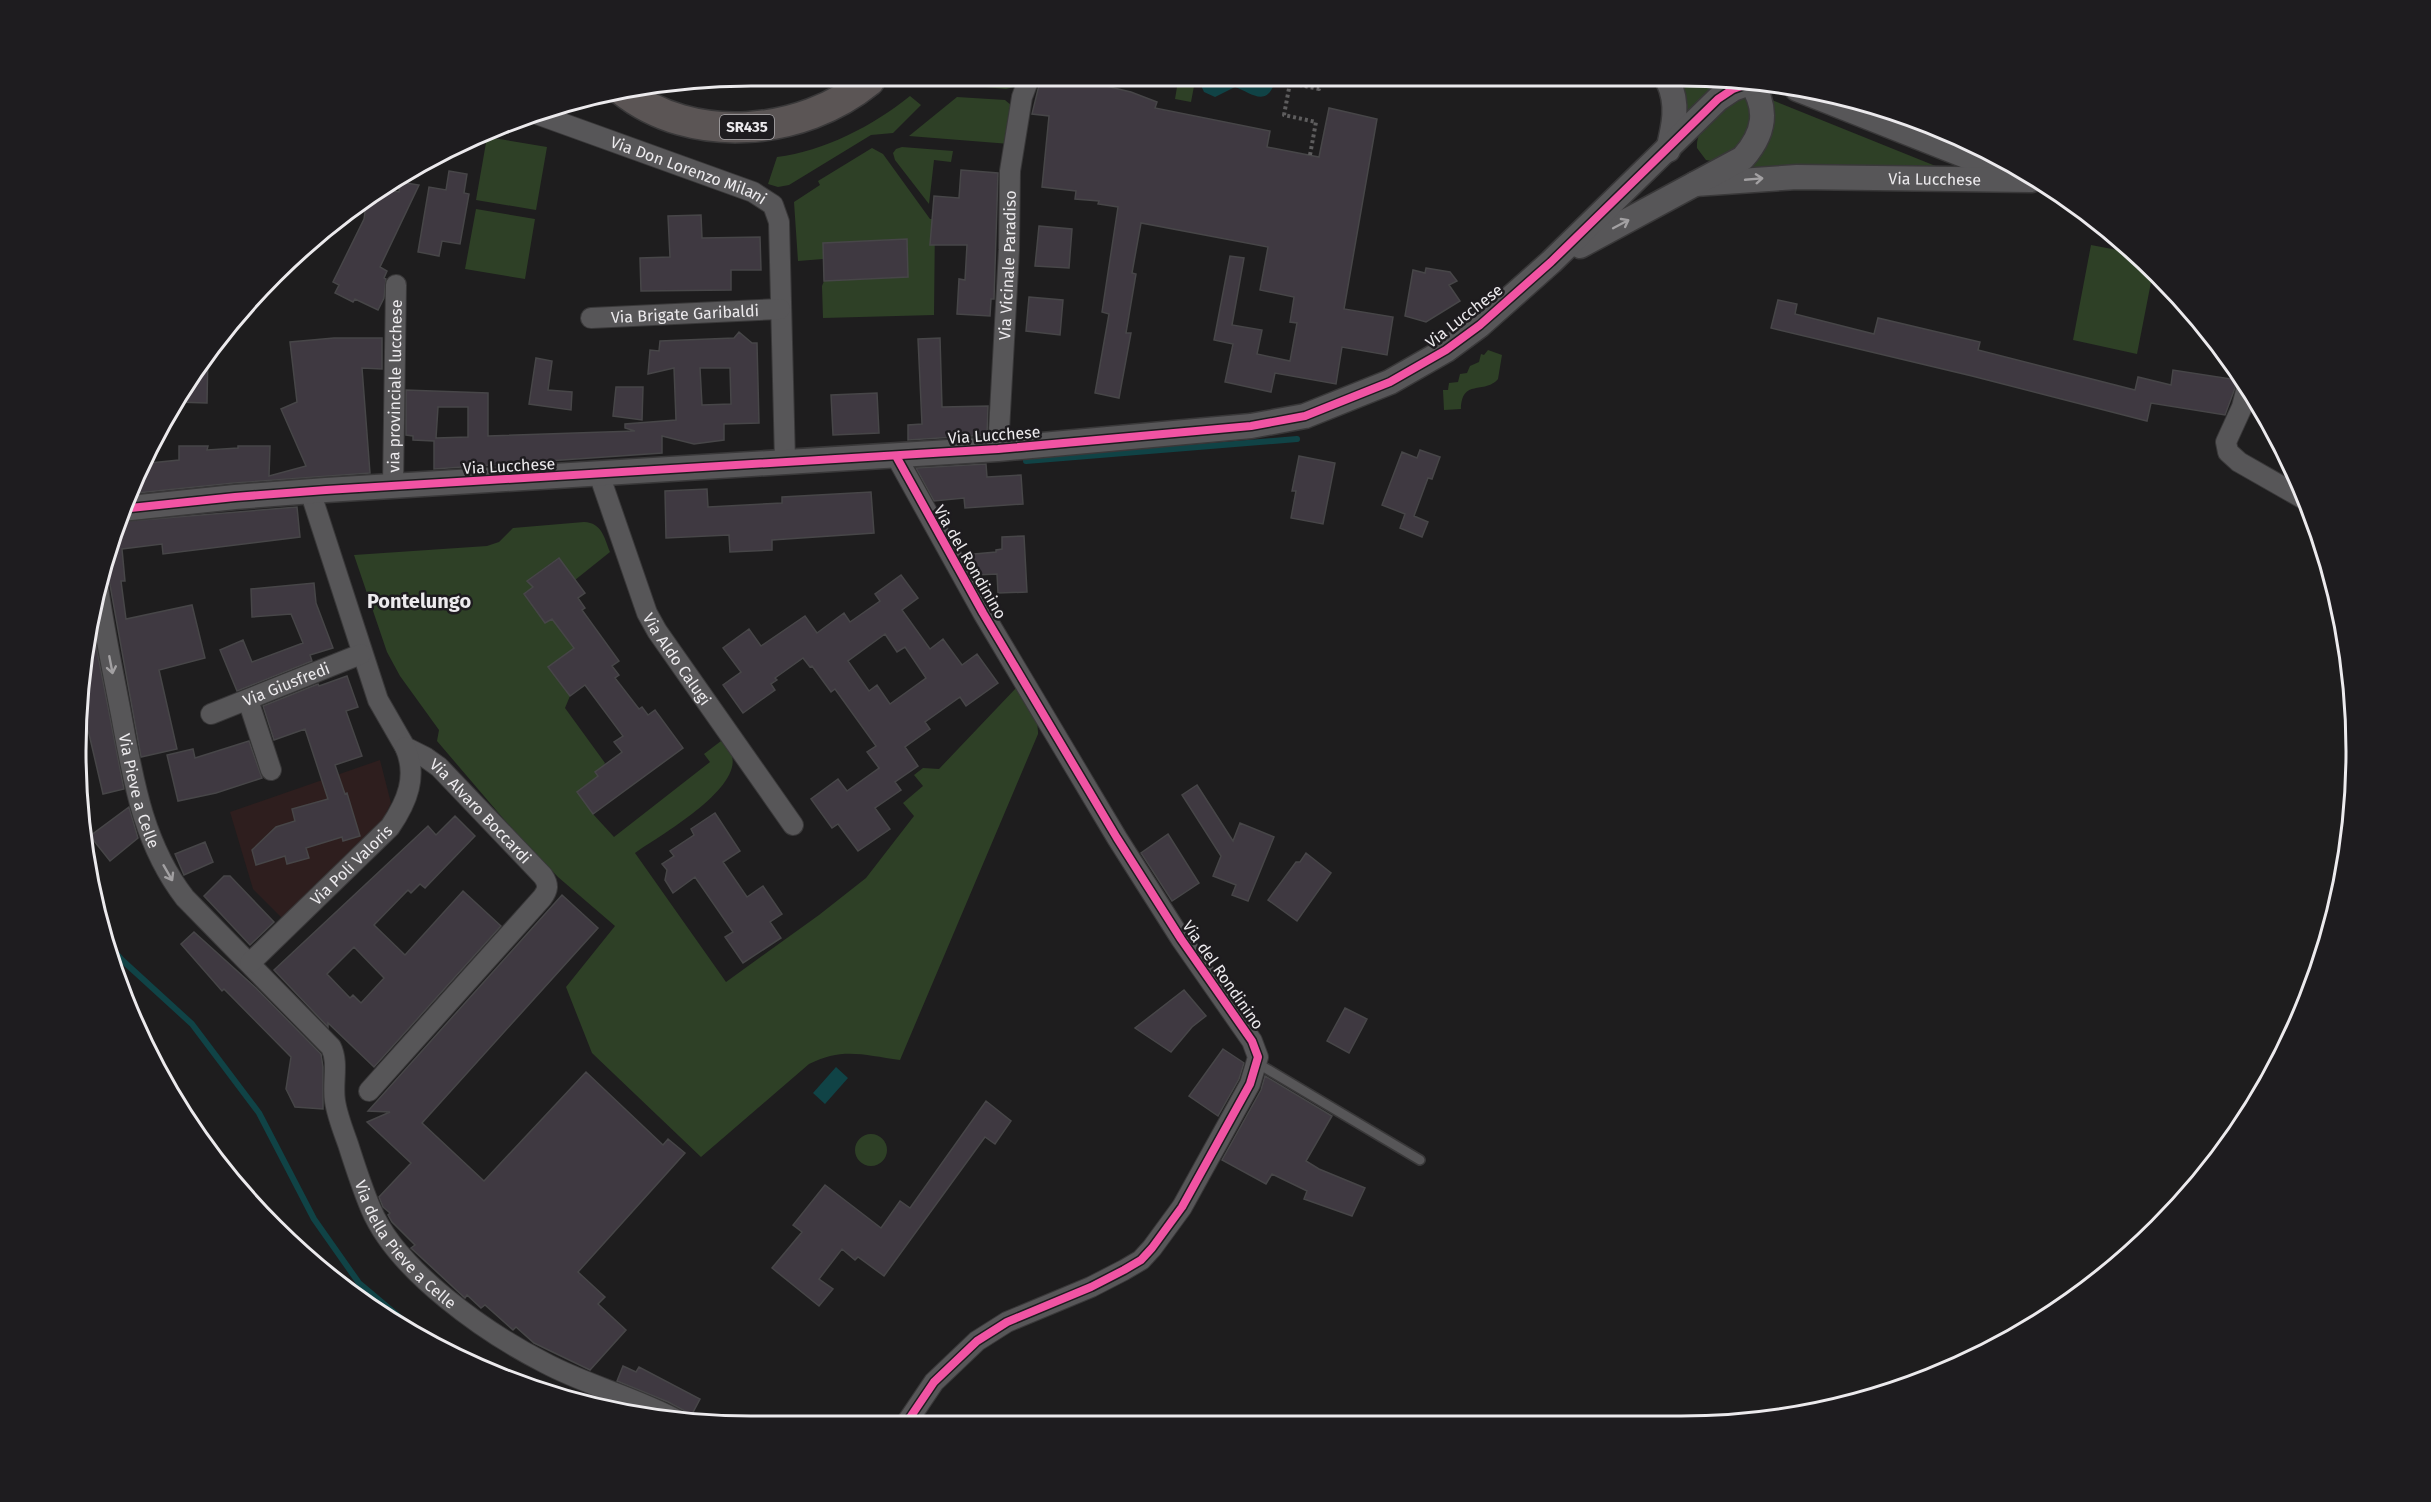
<svg xmlns="http://www.w3.org/2000/svg" width="2431" height="1502" font-family="'Fira Sans',sans-serif">
  <style>
    .education { fill: #2e1e1e }
    .green { fill: #2e4026 }
    .water { fill: #104346 }
    .lines { fill: none; stroke-linecap: round; stroke-linejoin: round }
    .stream { stroke: #104346; stroke-width: 6 }
    .building { fill: #3f3941; stroke: #474648; stroke-width: 1.5; fill-rule: evenodd }
    .service-casing { stroke: #393839; stroke-width: 12 }
    .minor-casing { stroke: #393839; stroke-width: 22 }
    .tertiary-casing { stroke: #393839; stroke-width: 27 }
    .primary-casing { stroke: #393839; stroke-width: 33 }
    .path { stroke: #5e5d5e; stroke-width: 4; stroke-dasharray: 3 3; stroke-linecap: butt }
    .service { stroke: #575658; stroke-width: 9 }
    .minor { stroke: #575658; stroke-width: 20 }
    .tertiary { stroke: #575658; stroke-width: 24 }
    .primary { stroke: #5b5555; stroke-width: 30 }
    .cycleway-casing { stroke: #1e1c1f; stroke-width: 11 }
    .cycleway { stroke: #f153a3; stroke-width: 8 }
    .oneway { stroke: #a2a0a2 }
    .labels { text-anchor: middle; dominant-baseline: central; stroke-width: 5; stroke-linejoin: round; paint-order: stroke }
    .shield { fill: #1e1c1f; stroke: #aeacaf; stroke-width: 1.5 }
    .shield-label { font-size: 15px; font-weight: bold; fill: #eceaed }
    .street-label { font-size: 16px; fill: #eceaed; stroke: #1e1c1f }
    .quarter-label { font-size: 20px; font-weight: bold; fill: #eceaed; stroke: #1e1c1f }
    .rim { fill: none; stroke: #eceaed; stroke-width: 3 }
  </style>
  <rect width="100%" height="100%" fill="#1e1d1e"/>
  <path class="education" d="M 380,760 L 391,803 L 381,824 L 282,918 L 253,889 L 230,812 Z"/>
  <path class="green" d="M 939,81 L 1022,81 L 1018,86 L 1006,89 L 943,83 Z
    M 1178,81 L 1195,81 L 1191,102 L 1175,99 Z
    M 1676,81 L 1721,81 L 1722,86 L 1686,117 Z
    M 1745,94 L 1756,107 L 1743,147 L 1716,162 L 1706,160 L 1697,148 C 1695,125 1726,102 1745,94 Z
    M 910,96 L 921,105 L 893,133 L 871,135 L 789,185 L 778,187 L 768,184 L 777,157 C 824,151 873,126 910,96 Z
    M 957,97 L 1005,100 L 1012,106 L 1010,144 L 909,136 Z
    M 1772,100 L 1943,169 L 1751,171 L 1746,167 Z
    M 487,137 L 547,147 L 536,210 L 476,200 Z
    M 902,147 L 953,151 L 951,162 L 934,160 L 929,204 L 895,160 L 893,153 L 896,149 Z
    M 872,148 L 883,154 L 930,219 L 935,219 L 934,315 L 823,318 L 822,286 L 824,281 L 908,277 L 906,239 L 823,243 L 823,259 L 798,261 L 794,202 L 820,185 L 818,181 Z
    M 476,209 L 535,219 L 525,279 L 465,269 Z
    M 2091,245 L 2133,253 L 2153,272 L 2137,354 L 2073,340 Z
    M 1488,350 L 1502,355 L 1498,379 C 1484,395 1462,378 1461,409 L 1444,410 L 1443,390 L 1448,390 L 1449,383 L 1458,382 L 1460,374 L 1467,373 L 1470,366 L 1479,362 L 1481,354 L 1484,355 Z
    M 584,522 C 602,523 604,537 610,552 L 575,580 L 558,558 L 528,580 L 533,587 L 524,594 L 545,623 L 552,619 L 574,648 L 548,667 L 570,696 L 565,708 L 605,763 L 598,776 L 577,792 L 593,814 L 614,837 L 710,762 L 704,754 L 721,741 C 724,745 731,750 732,756 C 741,790 659,836 635,853 L 726,982 L 819,915 L 866,878 L 914,816 L 903,803 L 923,786 L 914,775 L 923,768 L 939,769 L 1017,687 C 1026,701 1039,717 1038,734 L 900,1060 C 864,1055 842,1047 809,1064 L 701,1157 L 592,1053 L 566,987 L 615,926 L 558,877 L 519,837 L 437,741 L 439,730 L 400,676 L 387,652 L 354,555 L 487,546 L 499,542 L 513,528 Z
    M855 1150a16 16 0 1 1 32 0a16 16 0 1 1-32 0Z"/>
  <path class="water" d="M 1199,81 L 1275,81 C 1267,109 1250,92 1235,87 L 1215,97 L 1204,92 Z
    M 836,1067 L 848,1078 L 825,1104 L 813,1093 Z"/>
  <g class="lines">
    <path class="stream" d="M 1026,461 L 1297,439
      M 105,941 L 122,960 L 192,1024 L 259,1113 L 314,1219 L 359,1283 L 416,1331"/>
  </g>
  <path class="building" d="M 1040,81 L 1085,81 L 1131,92 L 1157,102 L 1155,108 L 1270,131 L 1267,147 L 1319,157 L 1329,108 L 1377,119 L 1344,309 L 1393,317 L 1387,355 L 1342,347 L 1336,384 L 1275,373 L 1271,392 L 1225,382 L 1233,344 L 1214,340 L 1230,256 L 1244,258 L 1232,325 L 1262,330 L 1257,354 L 1290,361 L 1297,323 L 1290,322 L 1294,297 L 1260,290 L 1268,247 L 1141,223 L 1132,273 L 1136,274 L 1126,333 L 1131,333 L 1119,398 L 1095,393 L 1109,314 L 1102,312 L 1118,207 L 1098,204 L 1099,201 L 1075,199 L 1076,191 L 1042,187 L 1049,116 L 1032,114 Z
    M 961,170 L 998,173 L 994,299 L 991,299 L 990,316 L 957,314 L 959,279 L 965,280 L 967,245 L 930,245 L 934,196 L 959,198 Z
    M 449,171 L 467,174 L 464,193 L 469,194 L 460,244 L 442,241 L 439,256 L 418,252 L 429,187 L 446,190 Z
    M 400,182 L 419,185 L 380,267 L 387,271 L 384,278 L 386,279 L 384,298 L 378,310 L 355,299 L 353,302 L 335,293 L 339,285 L 333,282 L 364,219 L 367,198 L 372,194 L 385,196 L 386,190 L 399,192 Z
    M 701,215 L 702,238 L 760,237 L 761,270 L 731,270 L 731,290 L 641,291 L 640,258 L 670,257 L 668,216 Z
    M 1039,226 L 1072,229 L 1069,268 L 1035,266 Z
    M 907,239 L 908,277 L 824,281 L 823,243 Z
    M 1426,268 L 1450,272 L 1457,281 L 1449,285 L 1460,301 L 1426,322 L 1405,316 L 1413,270 L 1425,273 Z
    M 1029,297 L 1063,300 L 1060,335 L 1026,331 Z
    M 1778,300 L 1797,304 L 1795,314 L 1874,334 L 1878,318 L 1980,342 L 1978,350 L 2135,390 L 2138,377 L 2171,385 L 2173,370 L 2238,380 L 2225,415 L 2151,403 L 2147,421 L 1972,376 L 1771,328 Z
    M 739,332 L 752,343 L 757,343 L 759,423 L 724,424 L 724,440 L 694,444 L 662,436 L 662,453 L 434,469 L 434,441 L 413,440 L 413,436 L 406,435 L 406,390 L 488,393 L 488,436 L 635,431 L 625,428 L 625,424 L 676,420 L 674,368 L 648,374 L 650,350 L 659,351 L 660,341 L 734,338 ZM 700,368 L 730,368 L 731,404 L 702,405 ZM 438,407 L 468,407 L 468,437 L 436,438 Z
    M 334,338 L 382,338 L 382,369 L 362,368 L 370,473 L 234,483 L 127,494 L 140,464 L 179,460 L 179,446 L 208,446 L 207,450 L 238,448 L 238,446 L 270,446 L 269,476 L 306,466 L 281,409 L 297,402 L 290,342 Z
    M 940,338 L 942,407 L 988,406 L 987,435 L 908,440 L 908,425 L 922,424 L 918,339 Z
    M 208,350 L 207,403 L 176,402 Z
    M 536,358 L 552,361 L 548,390 L 572,392 L 571,410 L 529,404 Z
    M 616,387 L 643,387 L 642,420 L 613,416 Z
    M 877,393 L 879,433 L 833,435 L 831,395 Z
    M 1420,450 L 1440,457 L 1432,479 L 1428,478 L 1414,516 L 1428,522 L 1422,537 L 1400,528 L 1405,514 L 1382,505 L 1402,452 L 1417,458 Z
    M 1299,456 L 1335,463 L 1323,524 L 1291,518 L 1296,491 L 1292,491 Z
    M 986,464 L 987,477 L 1021,475 L 1023,504 L 965,508 L 964,498 L 934,501 L 916,468 Z
    M 707,489 L 708,507 L 782,503 L 782,497 L 871,492 L 874,533 L 772,540 L 772,550 L 730,552 L 729,535 L 666,538 L 665,491 Z
    M 297,507 L 300,537 L 163,554 L 162,544 L 122,549 L 125,581 L 121,581 L 126,619 L 192,605 L 205,658 L 159,670 L 177,749 L 141,757 L 110,585 L 107,579 L 101,576 L 116,522 Z
    M 1024,536 L 1027,592 L 998,593 L 997,574 L 976,575 L 964,555 L 996,552 L 996,550 L 1002,549 L 1002,537 Z
    M 559,558 L 585,593 L 578,598 L 585,608 L 582,610 L 619,661 L 612,666 L 619,675 L 615,678 L 639,709 L 642,707 L 648,715 L 655,710 L 683,748 L 593,814 L 577,792 L 598,776 L 595,772 L 622,752 L 614,742 L 623,736 L 585,685 L 570,696 L 548,667 L 574,648 L 552,619 L 545,623 L 524,594 L 533,587 L 527,581 Z
    M 901,575 L 918,598 L 902,610 L 930,649 L 943,639 L 962,665 L 977,654 L 998,683 L 966,706 L 960,697 L 925,722 L 930,729 L 905,747 L 918,766 L 895,782 L 901,790 L 875,808 L 890,829 L 858,851 L 838,824 L 832,828 L 811,799 L 838,779 L 847,791 L 879,768 L 867,752 L 876,746 L 835,689 L 831,692 L 812,666 L 810,667 L 803,658 L 775,678 L 777,680 L 771,684 L 775,690 L 743,713 L 723,685 L 741,672 L 723,648 L 749,629 L 761,646 L 805,616 L 817,633 L 844,613 L 850,622 L 880,601 L 875,594 ZM 885,634 L 897,652 L 905,647 L 926,678 L 890,704 L 877,685 L 869,691 L 848,661 Z
    M 314,583 L 316,603 L 333,648 L 310,655 L 312,661 L 237,691 L 220,650 L 243,640 L 252,662 L 303,643 L 291,614 L 252,617 L 251,589 Z
    M 91,619 L 124,789 L 103,794 L 82,704 L 78,705 L 81,662 Z
    M 347,676 L 358,707 L 346,711 L 362,756 L 335,765 L 345,794 L 347,793 L 360,836 L 343,841 L 342,837 L 306,848 L 309,858 L 287,864 L 285,856 L 256,865 L 252,850 L 276,827 L 295,821 L 292,809 L 328,799 L 305,729 L 274,740 L 263,706 L 318,684 L 319,686 Z
    M 249,741 L 262,778 L 216,793 L 178,801 L 167,755 L 193,749 L 195,758 Z
    M 1197,785 L 1233,841 L 1240,823 L 1274,837 L 1248,901 L 1232,895 L 1236,885 L 1213,876 L 1221,856 L 1182,795 Z
    M 129,807 L 138,838 L 110,861 L 90,836 Z
    M 715,813 L 740,851 L 723,862 L 747,897 L 763,886 L 782,914 L 770,922 L 781,938 L 743,963 L 725,937 L 733,932 L 695,877 L 673,893 L 665,880 L 667,870 L 662,864 L 674,856 L 670,851 L 694,835 L 691,829 Z
    M 455,816 L 475,836 L 425,888 L 420,884 L 411,893 L 408,890 L 374,925 L 405,955 L 463,891 L 501,926 L 374,1067 L 328,1023 L 328,1027 L 274,970 L 428,826 L 436,835 ZM 354,947 L 384,978 L 361,1003 L 353,995 L 350,998 L 327,974 Z
    M 1168,834 L 1199,883 L 1172,901 L 1141,853 Z
    M 205,842 L 213,862 L 184,875 L 175,854 Z
    M 1306,853 L 1331,873 L 1297,921 L 1268,900 L 1296,862 L 1300,862 Z
    M 224,876 L 230,876 L 274,922 L 250,945 L 204,896 Z
    M 562,895 L 598,928 L 422,1123 L 484,1181 L 586,1072 L 663,1145 L 668,1139 L 685,1153 L 578,1272 L 605,1297 L 598,1304 L 626,1330 L 590,1370 L 534,1343 L 516,1327 L 513,1330 L 485,1305 L 481,1308 L 467,1295 L 465,1298 L 411,1248 L 415,1245 L 392,1222 L 388,1215 L 390,1213 L 383,1207 L 379,1197 L 411,1163 L 367,1122 L 390,1112 L 368,1111 Z
    M 194,932 L 256,988 L 321,1054 L 323,1067 L 323,1109 L 295,1107 L 286,1089 L 291,1057 L 224,989 L 222,991 L 181,944 Z
    M 1184,990 L 1206,1016 L 1192,1027 L 1171,1052 L 1135,1028 Z
    M 1345,1008 L 1367,1019 L 1349,1053 L 1327,1041 Z
    M 1223,1049 L 1244,1063 L 1239,1079 L 1218,1116 L 1189,1096 Z
    M 1265,1076 L 1332,1116 L 1306,1161 L 1319,1169 L 1365,1188 L 1352,1216 L 1304,1199 L 1307,1191 L 1272,1174 L 1266,1184 L 1222,1160 L 1261,1090 Z
    M 986,1101 L 1011,1121 L 995,1144 L 985,1137 L 884,1276 L 858,1257 L 855,1260 L 842,1249 L 819,1279 L 833,1289 L 819,1306 L 772,1268 L 802,1232 L 793,1225 L 825,1185 L 881,1228 L 900,1201 L 910,1208 Z
    M 623,1366 L 636,1372 L 639,1367 L 700,1399 L 690,1418 L 685,1411 L 668,1402 L 617,1381 Z"/>
  <g class="lines">
    <g class="service-casing">
      <path id="service" d="M 1257,1063 L 1420,1160"/>
    </g>
    <g class="minor-casing">
      <g id="minor">
        <path id="s1" d="M 531,112 L 753,192 L 773,205 L 779,222 L 785,461"/>
        <path id="s2" d="M 591,318 L 780,309"/>
        <path d="M 2247,387 L 2242,407 L 2226,442 L 2228,452 L 2239,462 L 2304,499"/>
        <path id="s3" d="M 998,449 L 1009,250 L 1010,171 L 1022,97 L 1028,81"/>
        <path d="M 896,456 L 983,613 L 1117,838 L 1181,939 L 1252,1041 L 1258,1057 L 1250,1084 L 1182,1207 L 1152,1248 L 1141,1260 L 1124,1270 L 1091,1287 L 1007,1322 L 977,1341 L 934,1382 L 907,1422"/>
        <path id="s4" d="M 599,474 L 647,613 L 657,631 L 793,825"/>
        <path id="s5" d="M 393,486 L 396,285"/>
        <path id="s6" d="M 310,491 L 378,700 L 405,747 L 425,757 L 439,767 L 543,876 C 549,885 548,890 542,898 L 369,1091"/>
        <path id="s7" d="M 98,587 C 104,630 113,672 121,714 C 133,779 143,844 185,898 L 331,1047 C 339,1063 332,1083 335,1101 C 337,1115 343,1130 348,1144 C 355,1166 362,1188 371,1209 C 397,1271 486,1333 545,1363 C 588,1386 636,1397 679,1421"/>
        <path d="M 248,700 L 271,770"/>
        <path id="s8" d="M 211,714 L 361,654"/>
        <path id="s9" d="M 250,963 L 390,827 C 407,802 418,776 405,747"/>
      </g>
    </g>
    <g class="tertiary-casing">
      <g id="tertiary">
        <path d="M 1668,81 C 1679,104 1674,126 1668,150"/>
        <path d="M 1797,89 L 1966,156 L 2011,168"/>
        <path id="s10" d="M 1695,184 L 1797,177 L 2031,180"/>
        <path d="M 1580,246 L 1743,158 C 1765,133 1769,109 1750,81"/>
        <path d="M 121,509 L 235,497 L 326,490 L 998,449 L 1251,426 L 1305,416 L 1390,382 L 1446,350 L 1480,325 L 1551,262 L 1718,99 L 1733,89 L 1755,81"/>
      </g>
    </g>
    <g class="primary-casing">
      <path id="primary" d="M 622,90 C 692,146 802,136 869,81"/>
    </g>
    <path class="path" d="M 1310,155 L 1316,122 L 1284,115 L 1290,83 L 1319,89 L 1321,81"/>
    <use href="#service" class="service"/>
    <use href="#minor" class="minor"/>
    <use href="#tertiary" class="tertiary"/>
    <use href="#primary" class="primary"/>
    <g class="cycleway-casing">
      <path id="cycleway" d="M 896,456 L 983,613 L 1117,838 L 1181,939 L 1252,1041 L 1258,1057 L 1250,1084 L 1182,1207 L 1152,1248 L 1141,1260 L 1124,1270 L 1091,1287 L 1007,1322 L 977,1341 L 934,1382 L 907,1422
        M 121,509 L 235,497 L 326,490 L 998,449 L 1251,426 L 1305,416 L 1390,382 L 1446,350 L 1480,325 L 1551,262 L 1718,99 L 1733,89 L 1755,81"/>
    </g>
    <use href="#cycleway" class="cycleway"/>
  </g>
  <defs><path id="oneway-shaft" d="M-6 0H5M1.5-3L5.5 0L1.5 3" fill="none" stroke-width="1.6" stroke-linecap="round" stroke-linejoin="round" transform="scale(1.5)"/></defs>
  <g class="oneway">
    <use href="#oneway-shaft" transform="translate(1754 179) rotate(-5)"/>
    <use href="#oneway-shaft" transform="translate(1621 224) rotate(-28)"/>
    <use href="#oneway-shaft" transform="translate(111 665) rotate(79)"/>
    <use href="#oneway-shaft" transform="translate(168 873) rotate(60)"/>
  </g>
  <g class="labels">
    <rect class="shield" x="720" y="115" width="54" height="24" rx="4.5"/>
    <g class="shield-label">
      <text x="747" y="127">SR435</text>
    </g>
    <g class="street-label">
      <text stroke="none"><textPath href="#s1" startOffset="168">Via Don Lorenzo Milani</textPath></text>
      <text stroke="none"><textPath href="#s10" startOffset="240">Via Lucchese</textPath></text>
      <text stroke="none"><textPath href="#s3" startOffset="184">Via Vicinale Paradiso</textPath></text>
      <text stroke="none"><textPath href="#s2" startOffset="94">Via Brigate Garibaldi</textPath></text>
      <text transform="translate(1464 316) rotate(-38)">Via Lucchese</text>
      <text stroke="none"><textPath href="#s5" startOffset="100">via provinciale lucchese</textPath></text>
      <text transform="translate(994 435) rotate(-4)">Via Lucchese</text>
      <text transform="translate(509 466) rotate(-3)">Via Lucchese</text>
      <text transform="translate(970 562) rotate(60)">Via del Rondinino</text>
      <text stroke="none"><textPath href="#s4" startOffset="202">Via Aldo Calugi</textPath></text>
      <text stroke="none"><textPath href="#s8" startOffset="81">Via Giusfredi</textPath></text>
      <text stroke="none"><textPath href="#s7" startOffset="208">Via Pieve a Celle</textPath></text>
      <text stroke="none"><textPath href="#s6" startOffset="374">Via Alvaro Boccardi</textPath></text>
      <text stroke="none"><textPath href="#s9" startOffset="141">Via Poli Valoris</textPath></text>
      <text transform="translate(1223 975) rotate(55)">Via del Rondinino</text>
      <text stroke="none"><textPath href="#s7" startOffset="752">Via della Pieve a Celle</textPath></text>
    </g>
    <g class="quarter-label">
      <text x="419" y="601">Pontelungo</text>
    </g>
  </g>
  <path d="M0 0H2431V1502H0ZM751 86H1681A665 665 0 0 1 2346 751V751A665 665 0 0 1 1681 1416H751A665 665 0 0 1 86 751V751A665 665 0 0 1 751 86Z" fill="#1e1c1f" fill-rule="evenodd"/>
  <path class="rim" d="M751 86H1681A665 665 0 0 1 2346 751V751A665 665 0 0 1 1681 1416H751A665 665 0 0 1 86 751V751A665 665 0 0 1 751 86Z"/>
</svg>
